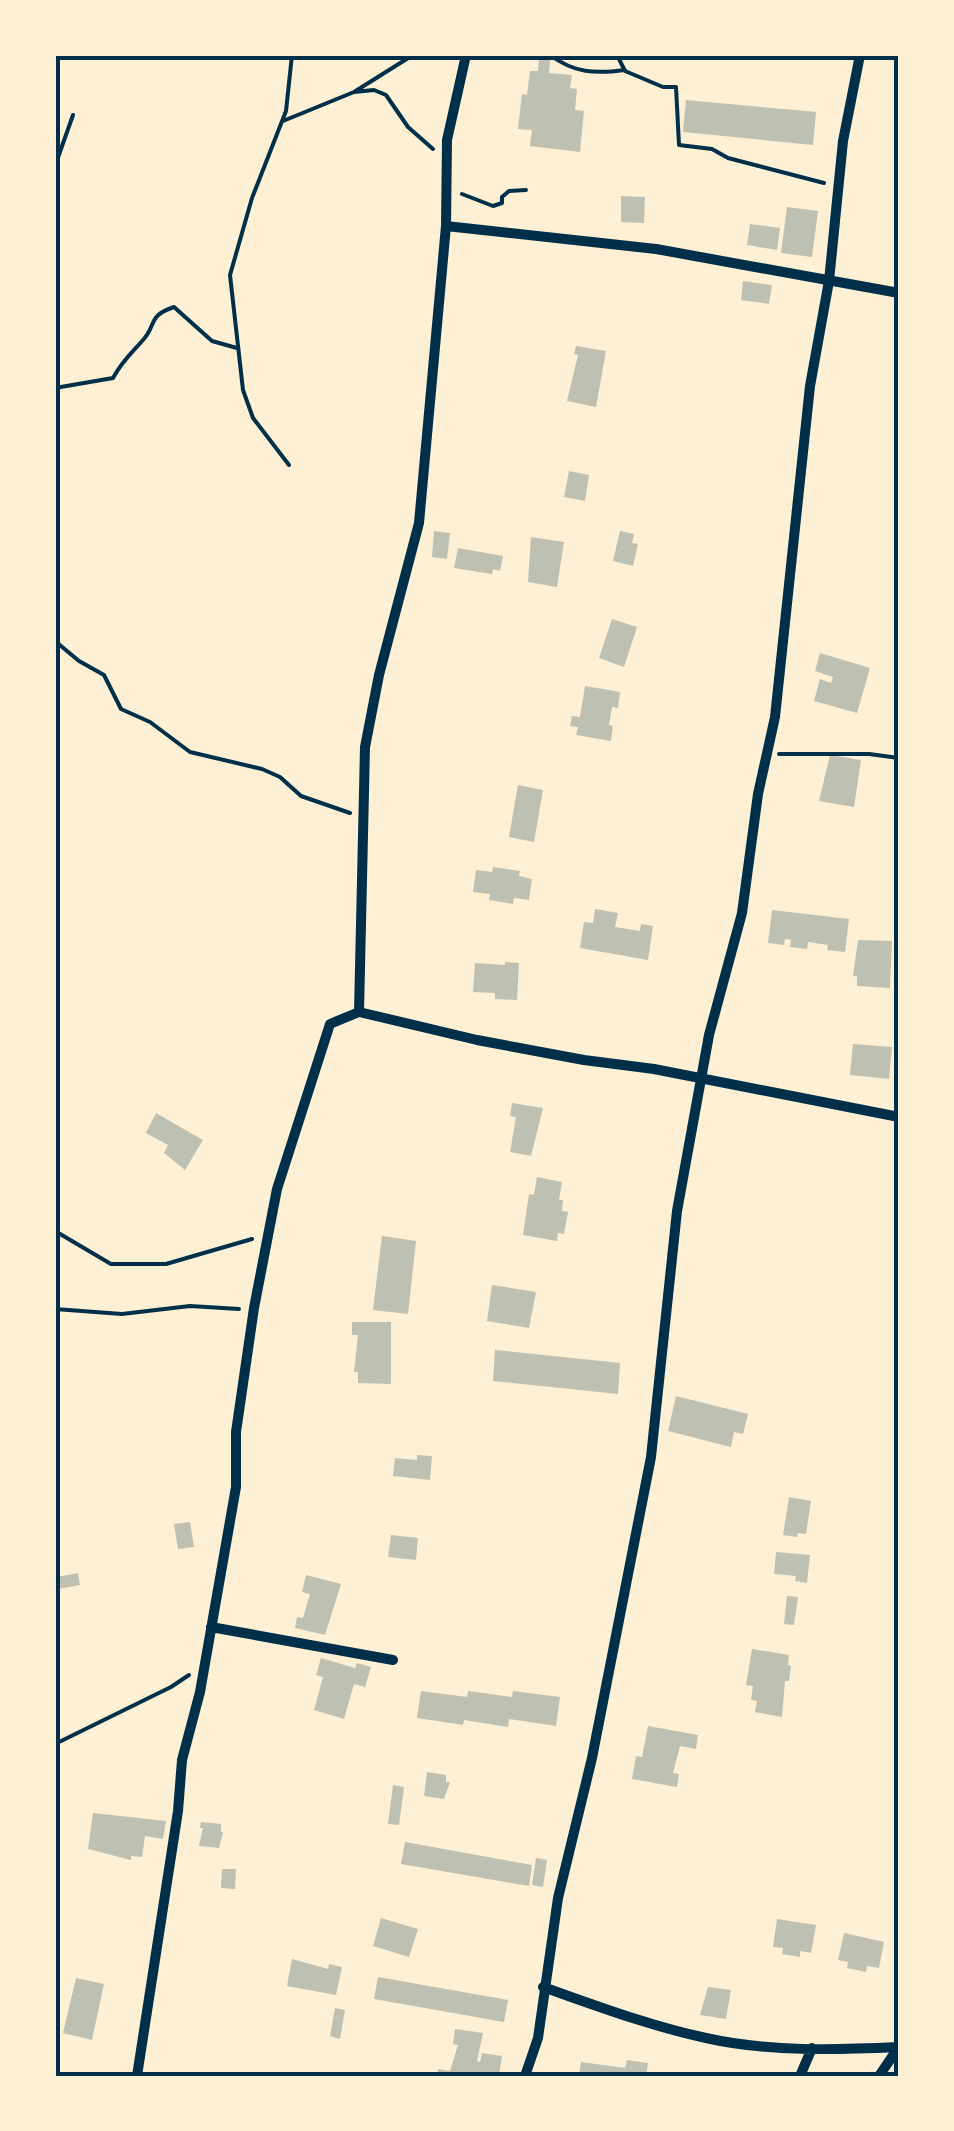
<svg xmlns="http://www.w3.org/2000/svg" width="954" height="2131" font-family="'Open Sans',sans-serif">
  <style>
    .building { fill: #bec0b2 }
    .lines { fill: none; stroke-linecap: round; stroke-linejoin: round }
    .path { stroke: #003049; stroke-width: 4 }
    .minor { stroke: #003049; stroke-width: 10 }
    .neatline { fill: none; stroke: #003049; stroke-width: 4 }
  </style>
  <rect width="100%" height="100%" fill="#fdf0d5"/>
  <path class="building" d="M 539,59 L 550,60 L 549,73 L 572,75 L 570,88 L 577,89 L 575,110 L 584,111 L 580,152 L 530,146 L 532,130 L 518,129 L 522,94 L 527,95 L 530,71 L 538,71 Z
    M 686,100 L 816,112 L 813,145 L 683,132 Z
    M 621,196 L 645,197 L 644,223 L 621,222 Z
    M 787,207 L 818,211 L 812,257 L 781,253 Z
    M 750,224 L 780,228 L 777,250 L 747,245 Z
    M 743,281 L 772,285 L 769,304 L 741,300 Z
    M 576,346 L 606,351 L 596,407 L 567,401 L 578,355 L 574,354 Z
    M 569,471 L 589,475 L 585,501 L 564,497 Z
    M 434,531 L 450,533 L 447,559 L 432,557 Z
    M 620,531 L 634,534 L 632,543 L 638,544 L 633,566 L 613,561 Z
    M 531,537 L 564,542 L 557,587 L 528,582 Z
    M 458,548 L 503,556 L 500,571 L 493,569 L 492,574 L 454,568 Z
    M 612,619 L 637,627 L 624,667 L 599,658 Z
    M 820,653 L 870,668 L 857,713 L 814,701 L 820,679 L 831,683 L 833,677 L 815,671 Z
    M 585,686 L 620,692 L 618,708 L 612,707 L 609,725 L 613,726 L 611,741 L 576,735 L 578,727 L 570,726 L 572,716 L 580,717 Z
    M 830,755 L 861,760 L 854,807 L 819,801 Z
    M 518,785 L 543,790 L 534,842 L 509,837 Z
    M 493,867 L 520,871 L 519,876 L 532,879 L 529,900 L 514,898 L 513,904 L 489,900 L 490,894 L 473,892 L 476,870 L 492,872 Z
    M 595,909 L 618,913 L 615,927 L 640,931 L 641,924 L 653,926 L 648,960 L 580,948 L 584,922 L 593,923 Z
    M 772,910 L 849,919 L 845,952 L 827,950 L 828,945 L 808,942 L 807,949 L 790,947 L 791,940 L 785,939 L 784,945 L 768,943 Z
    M 858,940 L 892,941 L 890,988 L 857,986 L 857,976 L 853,976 Z
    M 505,962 L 519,963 L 517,1000 L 495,999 L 495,993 L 473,992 L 475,963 L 505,965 Z
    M 853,1044 L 892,1047 L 889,1079 L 850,1075 Z
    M 512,1103 L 543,1108 L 531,1156 L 510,1152 L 516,1117 L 510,1116 Z
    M 156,1113 L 203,1140 L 185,1170 L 164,1153 L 168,1145 L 146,1133 Z
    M 537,1177 L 562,1182 L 559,1200 L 563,1200 L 562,1211 L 568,1212 L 564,1234 L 558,1233 L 557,1241 L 523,1235 L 529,1194 L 534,1195 Z
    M 382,1236 L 416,1241 L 408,1314 L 373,1310 Z
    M 492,1285 L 536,1292 L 529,1328 L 487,1321 Z
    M 352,1322 L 391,1322 L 391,1384 L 358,1383 L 358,1372 L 354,1372 L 358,1335 L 352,1335 Z
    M 495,1350 L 620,1363 L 618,1394 L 493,1381 Z
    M 676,1396 L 748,1414 L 743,1434 L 734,1432 L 731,1447 L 668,1431 Z
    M 417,1455 L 432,1456 L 430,1480 L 393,1476 L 395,1458 L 417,1460 Z
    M 789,1497 L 811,1501 L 806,1534 L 798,1533 L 797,1537 L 783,1535 Z
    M 190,1522 L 194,1547 L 178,1549 L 174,1524 Z
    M 391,1535 L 418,1538 L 416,1560 L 388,1557 Z
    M 776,1552 L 810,1555 L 807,1583 L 795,1581 L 796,1576 L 774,1574 Z
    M 78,1573 L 80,1585 L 58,1589 L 57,1577 Z
    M 306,1575 L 341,1584 L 325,1635 L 295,1628 L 297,1617 L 303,1618 L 310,1594 L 302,1592 Z
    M 787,1596 L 798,1597 L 794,1625 L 784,1624 Z
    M 752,1649 L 789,1655 L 788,1665 L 791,1666 L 789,1681 L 785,1681 L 782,1717 L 755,1712 L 757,1701 L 751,1700 L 753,1686 L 746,1685 Z
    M 321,1658 L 355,1668 L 357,1663 L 371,1667 L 365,1687 L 354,1684 L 344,1719 L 314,1710 L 323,1677 L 316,1675 Z
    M 421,1691 L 467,1697 L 468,1691 L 512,1697 L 513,1691 L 560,1697 L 556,1726 L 509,1719 L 508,1727 L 464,1720 L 463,1725 L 417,1718 Z
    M 648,1726 L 698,1735 L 696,1749 L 680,1746 L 673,1773 L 679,1774 L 677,1787 L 632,1779 L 636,1756 L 642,1757 Z
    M 427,1772 L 446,1775 L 446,1782 L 450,1782 L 444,1799 L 424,1796 Z
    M 393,1785 L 404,1787 L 399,1825 L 388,1824 Z
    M 93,1813 L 166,1821 L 163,1839 L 145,1836 L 142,1857 L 131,1856 L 131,1860 L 88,1849 Z
    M 201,1822 L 221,1824 L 221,1832 L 223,1832 L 219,1848 L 199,1846 L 203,1828 L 200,1828 Z
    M 405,1842 L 532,1865 L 529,1886 L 401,1864 Z
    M 536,1858 L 547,1860 L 543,1887 L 532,1885 Z
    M 222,1869 L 236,1869 L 235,1889 L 221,1888 Z
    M 381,1918 L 418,1929 L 409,1957 L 373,1946 Z
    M 777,1919 L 816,1925 L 811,1953 L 800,1951 L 800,1957 L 782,1954 L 783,1948 L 773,1947 Z
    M 844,1933 L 884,1942 L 879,1968 L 867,1966 L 866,1972 L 847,1968 L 848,1962 L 838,1960 Z
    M 292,1959 L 328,1969 L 329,1964 L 342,1967 L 336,1995 L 287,1986 Z
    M 378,1977 L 508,2000 L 504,2022 L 374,1999 Z
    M 76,1978 L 104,1984 L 92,2040 L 63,2033 Z
    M 708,1987 L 731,1990 L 726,2019 L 700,2015 Z
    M 335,2008 L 345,2010 L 340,2039 L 330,2036 Z
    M 455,2029 L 483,2033 L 477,2061 L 480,2062 L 482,2053 L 502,2056 L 499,2076 L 437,2076 L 438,2069 L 450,2071 L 458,2045 L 453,2044 Z
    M 627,2060 L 648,2063 L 646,2076 L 579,2076 L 581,2062 L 625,2068 Z"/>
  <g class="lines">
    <path class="path" d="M 550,55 C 574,73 595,74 625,70
      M 617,55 L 625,71 L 663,87 L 676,87 L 679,145 L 712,149 L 728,158 L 824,183
      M 354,92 L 374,90 L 386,95 L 408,127 L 433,149
      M 283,121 L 354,92 L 413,55
      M 55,166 L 73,115
      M 462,194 L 493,206 L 502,203 L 502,197 L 509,191 L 526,190
      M 55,388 L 113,378 C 123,360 130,355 143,340 C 157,325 147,316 174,307 L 212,341 L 237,348
      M 289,465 L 253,418 L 243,390 L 230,275 L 252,198 L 286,111 L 292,55
      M 55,641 L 79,661 L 104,675 L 121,709 L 150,722 L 190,752 L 262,769 L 280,777 L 301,796 L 350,813
      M 779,754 L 869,754 L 899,758
      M 55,1231 L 111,1264 L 166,1264 L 252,1239
      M 55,1309 L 122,1314 L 190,1306 L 239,1309
      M 55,1744 L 171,1687 L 189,1675"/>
    <path class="minor" d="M 446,226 L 656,249 L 899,293
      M 359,1012 L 365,747 L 379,675 L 419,523 L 446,226 L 447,140 L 466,55
      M 211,1627 L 393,1660
      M 543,1987 C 597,2006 650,2026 706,2038 C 768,2052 835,2050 899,2047
      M 137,2076 L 178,1811 L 182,1760 L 200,1692 L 236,1487 L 236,1432 L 254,1308 L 277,1189 L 330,1024 L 359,1012 L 477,1040 L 584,1060 L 654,1069 L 899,1117
      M 525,2076 L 538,2038 L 558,1898 L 592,1758 L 651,1457 L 677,1211 L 709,1035 L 742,913 L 758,794 L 775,717 L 810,386 L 829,281 L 843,141 L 860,55
      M 800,2076 L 812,2048
      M 879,2076 L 898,2048"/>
  </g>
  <rect width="954" height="2131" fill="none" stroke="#fdf0d5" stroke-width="115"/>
  <rect x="58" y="58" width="838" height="2016" class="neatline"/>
</svg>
